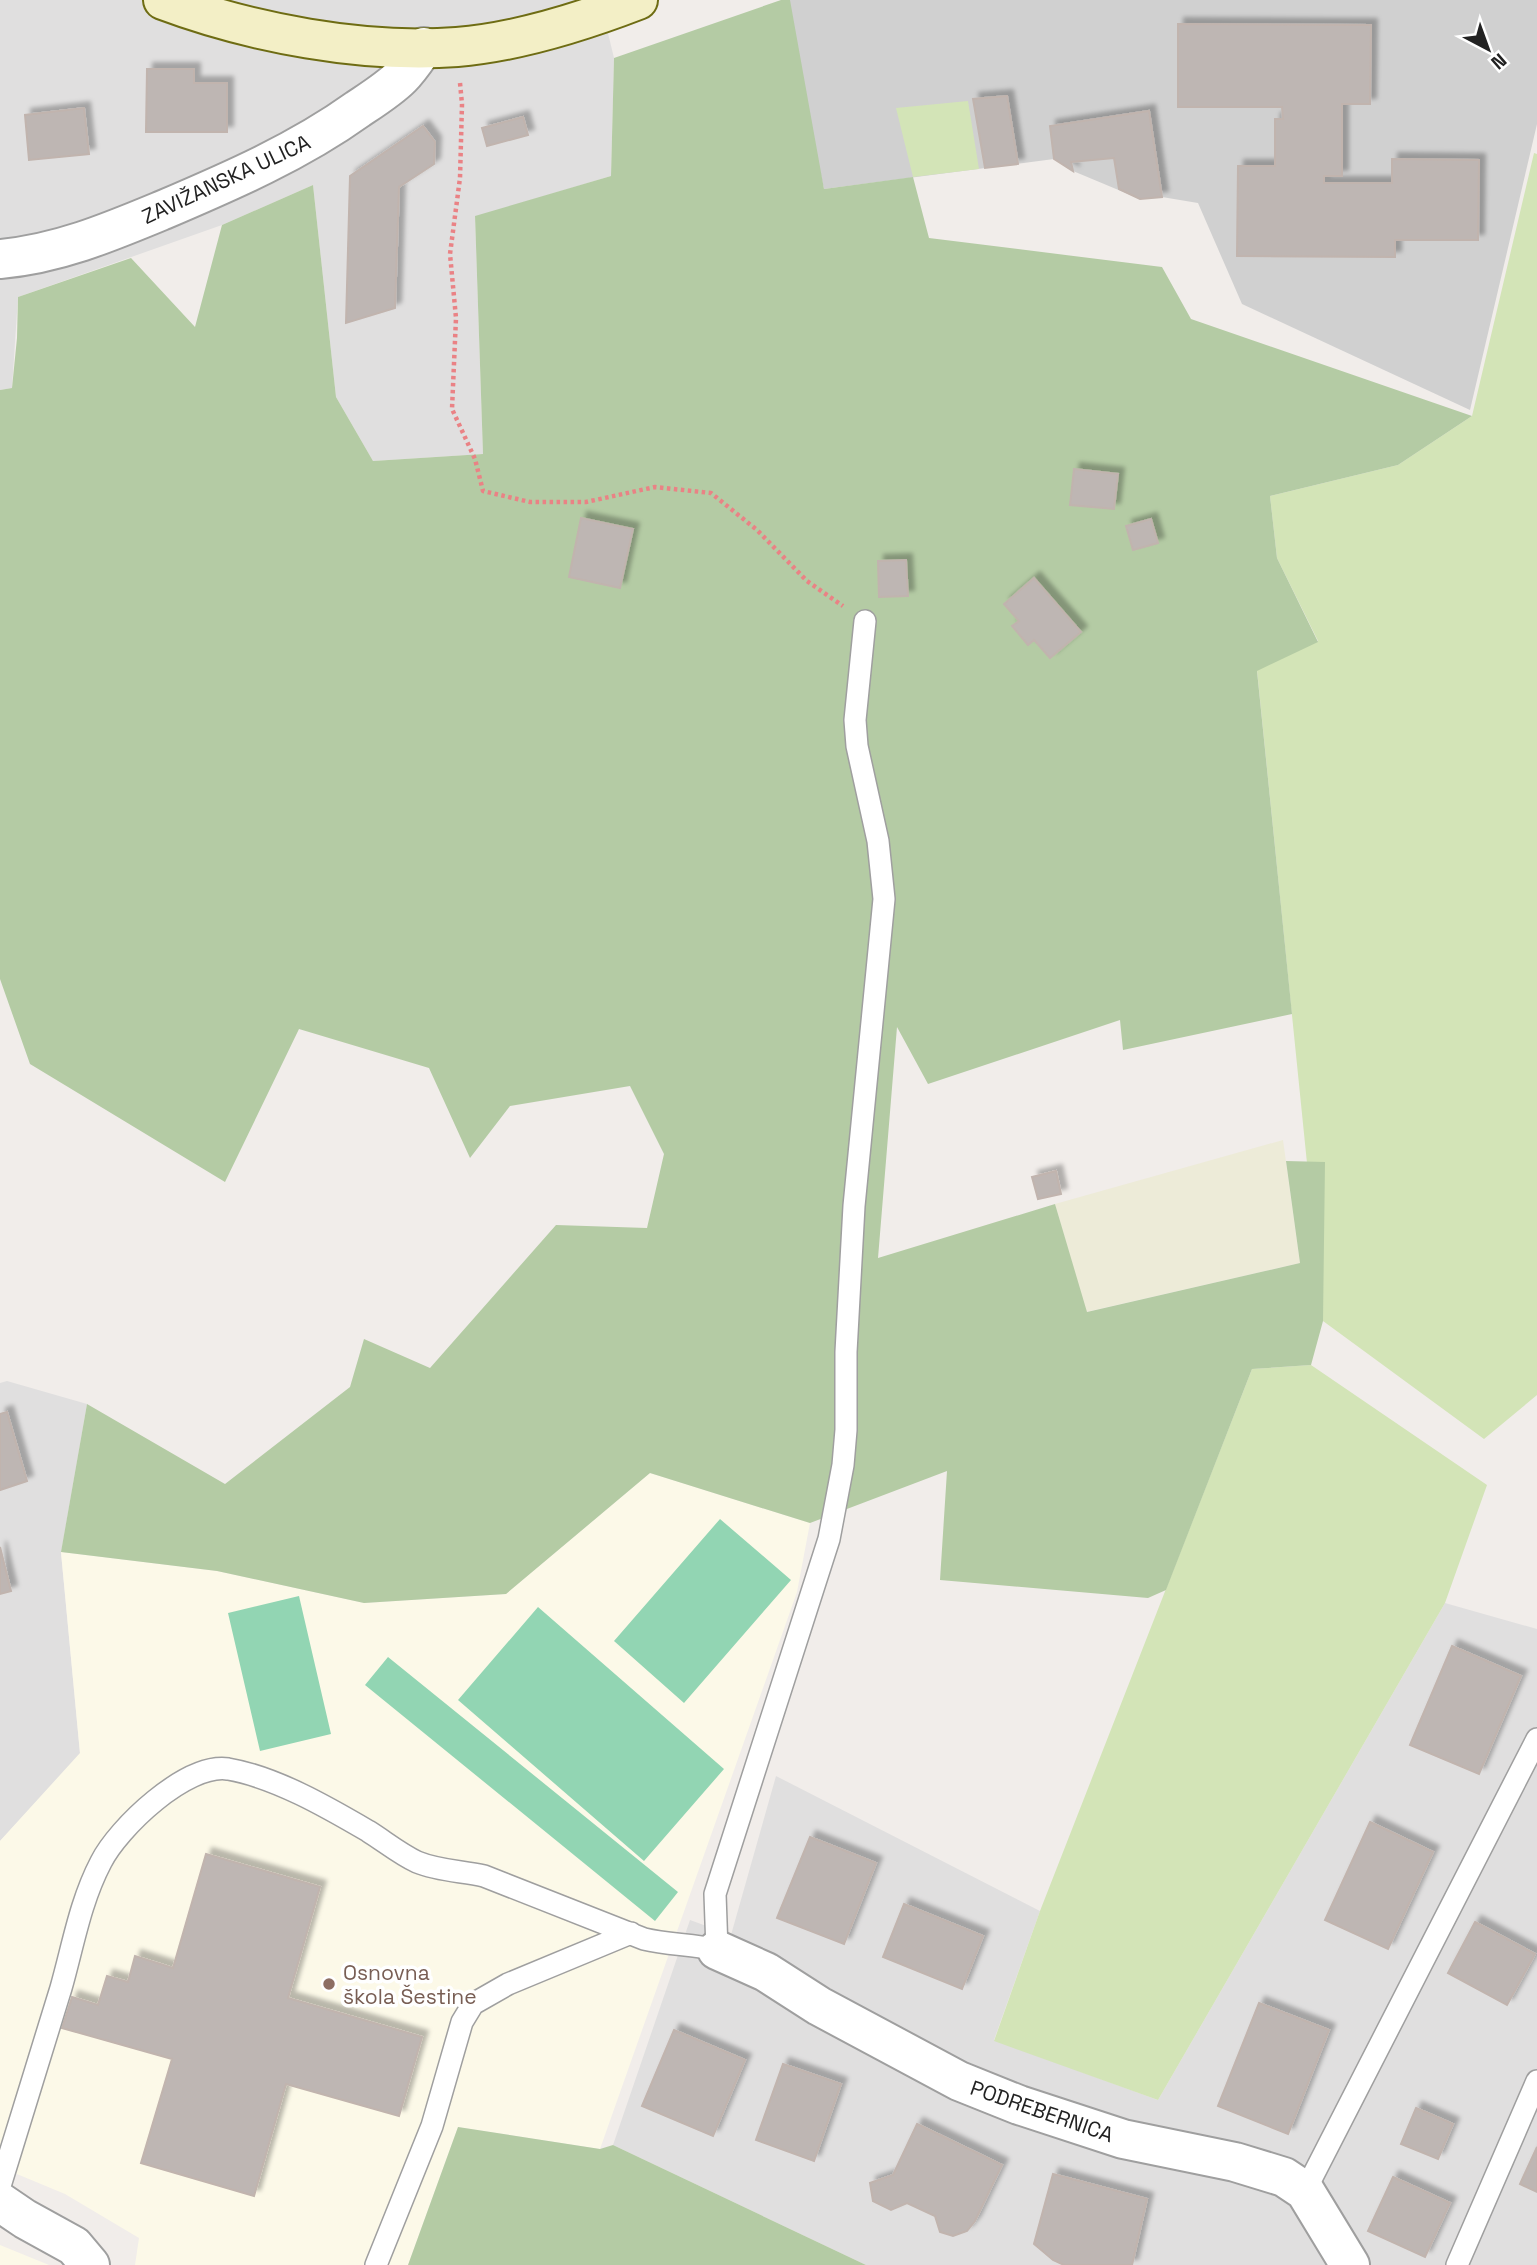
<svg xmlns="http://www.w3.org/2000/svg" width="1537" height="2265" font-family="'Space Grotesk',sans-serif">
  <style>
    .residential { fill: #e0dfdf }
    .education { fill: #fcf9e8 }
    .religious { fill: #d0d0d0 }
    .farmland { fill: #edebd8 }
    .grass { fill: #d3e4b7 }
    .forest { fill: #b4cba4 }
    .pitch { fill: #92d5b3 }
    .building { fill: #beb6b3; stroke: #c1b4ae; stroke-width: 2; filter: url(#shadow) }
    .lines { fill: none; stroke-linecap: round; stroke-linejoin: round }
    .lane-casing { stroke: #9f9f9f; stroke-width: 24 }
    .street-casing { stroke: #9f9f9f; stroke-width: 42 }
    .secondary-casing { stroke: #6e6c13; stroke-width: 42 }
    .path { stroke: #ea8285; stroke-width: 4.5; stroke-dasharray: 3.5 3.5; stroke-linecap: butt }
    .lane { stroke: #fff; stroke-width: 21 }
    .street { stroke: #fff; stroke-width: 38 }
    .secondary { stroke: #f3efc6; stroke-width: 38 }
    .education-dot { fill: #8d6e63; stroke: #fff; stroke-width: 2.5 }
    .labels { text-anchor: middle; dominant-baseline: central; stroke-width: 7; stroke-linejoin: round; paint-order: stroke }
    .street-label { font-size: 21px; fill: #222; stroke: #fff }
    .education-label { font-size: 21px; fill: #785e54; stroke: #fff; text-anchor: start }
  </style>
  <defs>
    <filter id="shadow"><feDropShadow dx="6" dy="-6" stdDeviation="2" flood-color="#0004"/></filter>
  </defs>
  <rect width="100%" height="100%" fill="#f1edea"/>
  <path class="residential" d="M 0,0 L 600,0 L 614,58 L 611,176 L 475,217 L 483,454 L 373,461 L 336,397 L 313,185 L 222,225 L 18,297 L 12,388 L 0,390 Z
    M 7,1381 L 87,1404 L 61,1553 L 80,1754 L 0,1841 L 0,1383 Z
    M 1445,1603 L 1537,1629 L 1537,2265 L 866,2265 L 613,2145 L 690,1920 L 731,1935 L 776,1776 L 1040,1911 L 994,2040 L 1158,2100 Z"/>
  <path class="education" d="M 650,1473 L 810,1523 L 797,1592 L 600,2149 L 458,2127 L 408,2265 L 135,2265 L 139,2238 L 65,2194 L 0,2167 L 0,1841 L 80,1753 L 61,1552 L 217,1571 L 364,1603 L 506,1594 Z
    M 0,2245 L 49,2265 L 0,2265 Z"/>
  <path class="religious" d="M 782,0 L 1537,0 L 1537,124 L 1470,410 L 1242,304 L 1198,203 L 1162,197 L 1140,199 L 1073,171 L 1054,159 L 824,189 Z"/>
  <path class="farmland" d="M 1283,1140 L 1300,1263 L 1086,1312 L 1055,1204 Z"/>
  <path class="grass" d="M 968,101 L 979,169 L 913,177 L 896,108 Z
    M 1534,153 L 1537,154 L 1537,1395 L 1484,1439 L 1323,1321 L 1257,670 L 1318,641 L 1277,558 L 1270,496 L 1398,465 L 1472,416 Z
    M 1311,1365 L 1487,1485 L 1445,1603 L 1158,2100 L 994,2041 L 1040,1911 L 1252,1369 Z"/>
  <path class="forest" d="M 781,0 L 790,0 L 824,189 L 913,177 L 929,238 L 1162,267 L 1191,319 L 1472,416 L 1398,465 L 1270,496 L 1277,558 L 1318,642 L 1257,671 L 1292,1014 L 1123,1050 L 1120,1020 L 928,1084 L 897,1027 L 878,1258 L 1055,1204 L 1087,1312 L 1300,1263 L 1286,1161 L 1325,1162 L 1323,1321 L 1311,1365 L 1252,1369 L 1166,1590 L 1148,1598 L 940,1580 L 947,1471 L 810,1523 L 650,1473 L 506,1594 L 364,1603 L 217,1571 L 61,1552 L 87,1404 L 225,1484 L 350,1387 L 364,1339 L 430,1368 L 556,1225 L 647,1228 L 664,1154 L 630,1086 L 510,1106 L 470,1158 L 429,1068 L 299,1029 L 225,1182 L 30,1064 L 0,979 L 0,390 L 12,388 L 17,338 L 18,297 L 131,258 L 195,327 L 222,225 L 313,185 L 336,397 L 373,461 L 483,454 L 475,216 L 611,176 L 614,58 Z
    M 458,2127 L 600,2149 L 613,2145 L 866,2265 L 408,2265 Z"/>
  <path class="pitch" d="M 720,1519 L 791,1580 L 684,1703 L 614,1641 Z
    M 299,1596 L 331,1734 L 260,1751 L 228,1613 Z
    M 538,1607 L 724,1769 L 644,1861 L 458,1700 Z
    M 388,1657 L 678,1892 L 655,1921 L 365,1685 Z"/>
  <path class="building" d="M 1178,24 L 1371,25 L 1370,104 L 1342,104 L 1342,176 L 1324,176 L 1324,183 L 1392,183 L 1392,159 L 1479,160 L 1478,240 L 1395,240 L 1395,257 L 1237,256 L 1238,166 L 1275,166 L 1275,119 L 1283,119 L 1282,107 L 1178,107 Z
    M 147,69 L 194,69 L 194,83 L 227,83 L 227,132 L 146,132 Z
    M 1007,96 L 1018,164 L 985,168 L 973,99 Z
    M 84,108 L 89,154 L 29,160 L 25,115 Z
    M 1149,111 L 1162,197 L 1140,199 L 1119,189 L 1114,158 L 1071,162 L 1073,171 L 1054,159 L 1050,126 Z
    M 523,117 L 528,135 L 487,146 L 482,128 Z
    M 423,126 L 435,142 L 434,164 L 399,187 L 395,308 L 346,323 L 350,176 Z
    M 1074,469 L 1118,474 L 1114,509 L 1070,505 Z
    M 581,518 L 633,529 L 620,588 L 569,577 Z
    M 1151,519 L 1158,543 L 1133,550 L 1126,526 Z
    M 906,560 L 908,596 L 879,597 L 878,561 Z
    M 1034,578 L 1081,632 L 1050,658 L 1034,640 L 1028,645 L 1012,626 L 1019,621 L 1004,604 Z
    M 1056,1171 L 1061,1194 L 1038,1199 L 1032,1177 Z
    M 7,1412 L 27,1481 L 0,1490 L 0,1414 Z
    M 0,1547 L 11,1591 L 0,1594 Z
    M 1452,1646 L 1521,1676 L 1479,1774 L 1410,1745 Z
    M 1370,1822 L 1433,1852 L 1388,1949 L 1325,1920 Z
    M 810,1837 L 876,1863 L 844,1944 L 777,1918 Z
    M 206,1854 L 320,1887 L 288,1998 L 422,2037 L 399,2116 L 286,2084 L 254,2196 L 141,2163 L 172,2059 L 62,2028 L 72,1997 L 98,2005 L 107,1976 L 128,1982 L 135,1956 L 173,1968 Z
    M 904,1904 L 983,1936 L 962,1989 L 883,1957 Z
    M 1475,1922 L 1535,1954 L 1507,2005 L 1448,1973 Z
    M 1259,2003 L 1329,2030 L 1288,2134 L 1218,2106 Z
    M 674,2030 L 745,2060 L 713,2136 L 642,2106 Z
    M 783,2064 L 841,2084 L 814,2161 L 756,2140 Z
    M 1416,2108 L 1453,2124 L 1438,2159 L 1401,2144 Z
    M 917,2124 L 1002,2165 L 975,2221 L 967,2231 L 953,2236 L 940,2232 L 935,2216 L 907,2203 L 891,2210 L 873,2201 L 870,2183 L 893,2175 Z
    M 1537,2147 L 1537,2192 L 1520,2184 Z
    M 1053,2174 L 1147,2199 L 1132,2265 L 1064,2265 L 1053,2260 L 1034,2244 Z
    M 1393,2177 L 1450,2203 L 1425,2257 L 1368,2231 Z"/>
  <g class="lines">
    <g class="lane-casing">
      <path id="lane" d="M 0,2186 C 20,2120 41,2054 61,1988 C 73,1946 80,1902 101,1862 C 118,1828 186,1763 228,1769 C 275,1777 327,1807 368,1831 C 384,1841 400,1854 417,1862 C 439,1871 462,1871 484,1876 L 644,1939 C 669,1945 693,1944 717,1950 L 715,1894 L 829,1539 L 843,1465 L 846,1430 L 846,1352 L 854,1206 L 884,899 L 878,841 L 857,746 L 855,720 L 865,621
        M 1305,2191 L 1537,1739
        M 376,2265 L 432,2126 L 462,2022 L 473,2004 L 508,1984 L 631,1933
        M 1457,2265 L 1537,2081"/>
    </g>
    <g class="street-casing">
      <path id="street" d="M 0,259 C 58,254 110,232 163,210 C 231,181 298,152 358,109 C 373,99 389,89 401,77 C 410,68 417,57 424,47
        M 717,1950 L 766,1972 L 819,2006 L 959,2081 L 1019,2105 L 1123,2139 L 1235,2162 L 1284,2177 L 1305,2191 L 1350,2265
        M 0,2202 L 25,2219 L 74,2246 L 90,2265"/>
    </g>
    <g class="secondary-casing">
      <path id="secondary" d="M 163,0 C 251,33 363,54 457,47 C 518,42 581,22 638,0"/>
    </g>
    <path class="path" d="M 460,83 L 462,104 L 460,178 L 450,254 L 456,318 L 452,409 L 475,459 L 483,491 L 530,502 L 586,502 L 655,487 L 711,493 L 757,530 L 807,581 L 843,606"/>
    <use href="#lane" class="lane"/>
    <use href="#street" class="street"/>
    <use href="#secondary" class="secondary"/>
  </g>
  <circle class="education-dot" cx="329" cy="1984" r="7"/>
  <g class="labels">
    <g class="street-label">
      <text transform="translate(226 179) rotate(-25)">ZAVIŽANSKA ULICA</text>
      <text transform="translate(1042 2111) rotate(19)">PODREBERNICA</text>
    </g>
    <g class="education-label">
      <text x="343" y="1972">Osnovna<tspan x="343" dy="24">škola Šestine</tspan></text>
    </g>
  </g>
  <g transform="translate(1488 49) rotate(139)" stroke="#ffffff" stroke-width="5" paint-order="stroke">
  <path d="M0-5L12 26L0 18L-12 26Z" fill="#222222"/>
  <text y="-10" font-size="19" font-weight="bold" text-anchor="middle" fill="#222222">N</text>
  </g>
</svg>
